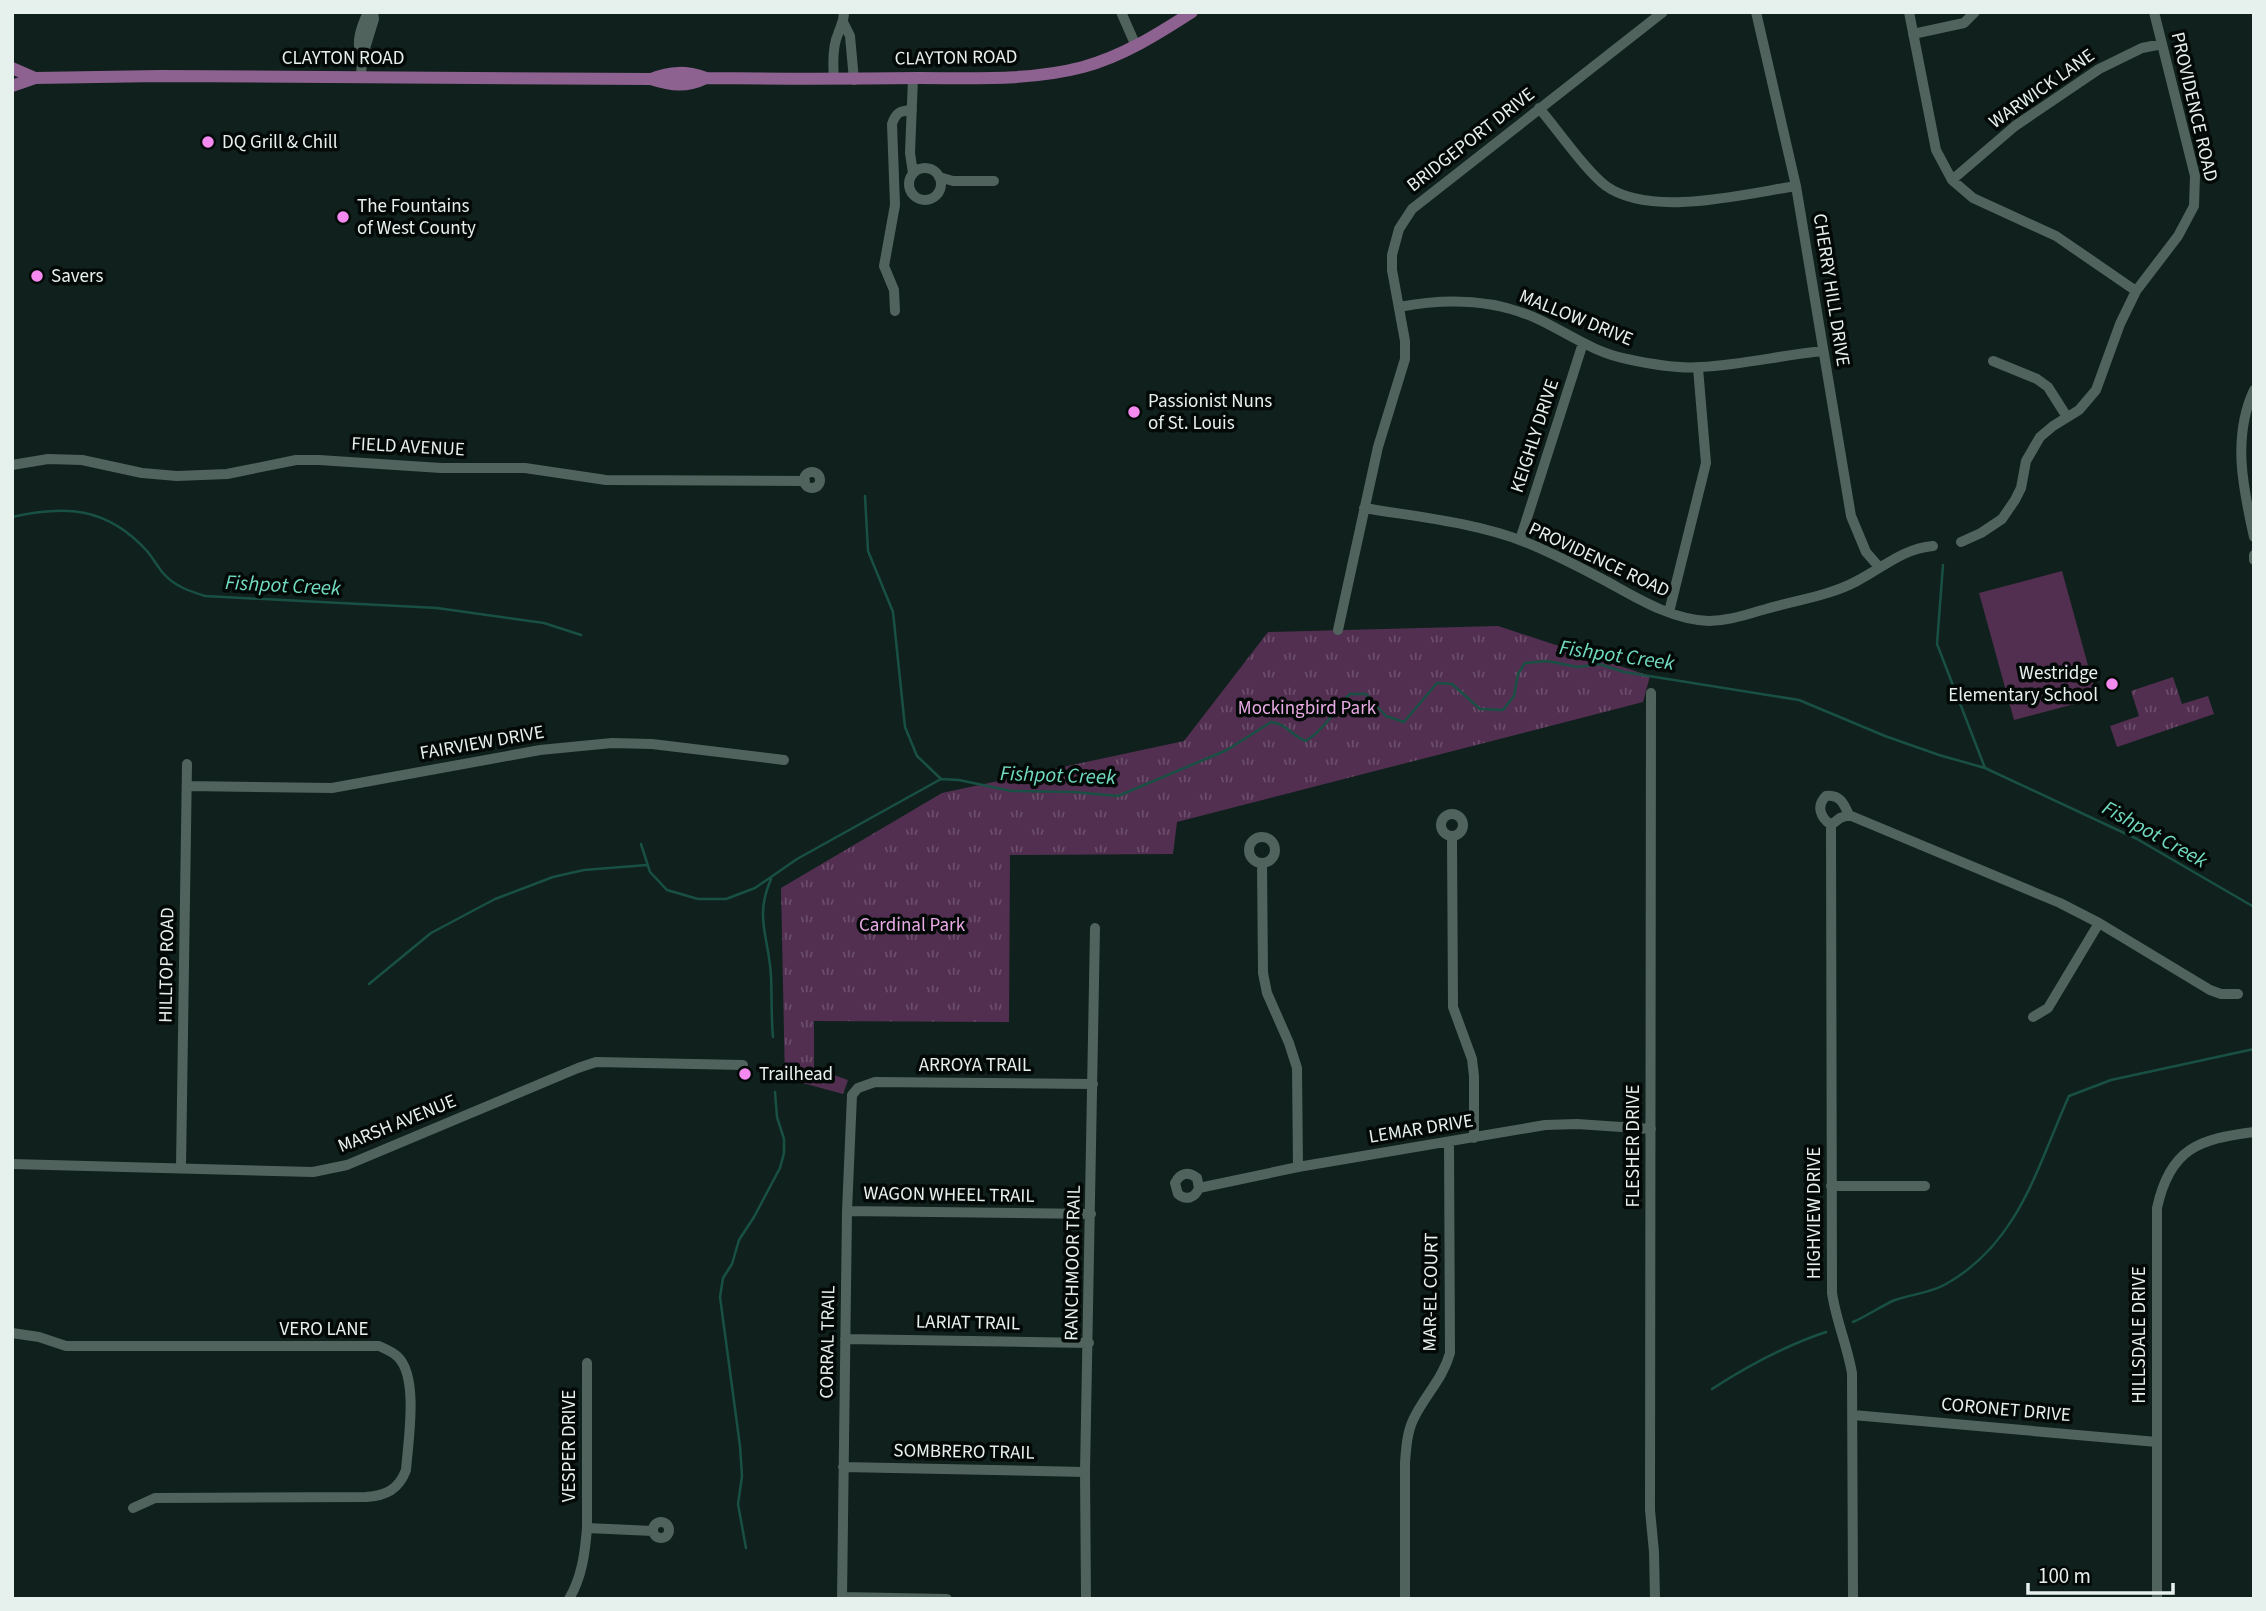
<svg xmlns="http://www.w3.org/2000/svg" width="2266" height="1611" font-family="'Source Sans 3',sans-serif">
  <style>
    .grass { fill: url(#grass-tufts) }
    .garden { fill: #522f51 }
    .lines { fill: none; stroke-linecap: round; stroke-linejoin: round }
    .stream { stroke: #195044; stroke-width: 2.5 }
    .minor { stroke: #50635d; stroke-width: 10 }
    .major { stroke: #8d6190; stroke-width: 12 }
    .poi-dot { fill: #f489f0; stroke: #030907; stroke-width: 2.5 }
    .labels { text-anchor: middle; dominant-baseline: central; stroke-width: 7; stroke-linejoin: round; paint-order: stroke }
    .street-label { font-size: 19px; fill: #e6f1ee; stroke: #030907 }
    .poi-label { font-size: 19px; fill: #e6f1ee; stroke: #030907; text-anchor: start }
    .park-label { font-size: 19px; fill: #eaabe6; stroke: #030907 }
    .water-label { font-size: 21px; font-style: italic; fill: #72dcc2; stroke: #030907 }
  </style>
  <defs>
    <pattern id="grass-tufts" width="24" height="20" patternUnits="userSpaceOnUse" patternTransform="scale(1.75)"><rect width="24" height="20" fill="#522f51"/><path d="M3 7l-1-3M5 7V3M7 7l1-3M15 17l-1-3M17 17v-4M19 17l1-3" fill="none" stroke="#6b4e6a"/></pattern>
  </defs>
  <rect width="100%" height="100%" fill="#10201c"/>
  <path class="grass" d="M 1498,626 L 1650,676 L 1643,702 L 1177,822 L 1173,854 L 1010,855 L 1009,1022 L 814,1021 L 814,1068 L 848,1080 L 843,1094 L 799,1082 L 785,1081 L 781,888 L 942,793 L 1184,741 L 1268,632 Z
    M 2173,677 L 2182,704 L 2208,696 L 2214,714 L 2117,747 L 2110,726 L 2139,716 L 2131,691 Z"/>
  <path class="garden" d="M 2062,571 L 2097,698 L 2014,720 L 1979,593 Z"/>
  <g class="lines">
    <path class="stream" d="M 865,496 L 868,551 L 893,612 L 905,727 L 917,756 L 941,779
      M 12,517 C 66,505 107,507 147,551 C 153,558 157,566 163,573 C 174,586 189,591 205,596 L 437,608 L 544,623 L 581,635
      M 1943,565 L 1937,644 L 1985,768
      M 641,844 L 650,872 L 667,890 L 698,899 L 726,899 L 755,888 L 797,859 L 941,779 L 959,780 L 1011,791 L 1074,792 L 1118,796 L 1227,750 L 1271,722 C 1289,725 1290,735 1306,741 C 1327,727 1333,711 1350,694 L 1366,694 L 1386,716 L 1404,722 L 1437,683 L 1452,684 L 1480,709 L 1503,710 L 1514,696 L 1518,674 L 1525,663 L 1547,661 L 1578,667 L 1599,664 L 1624,672 L 1799,700 L 1885,736 L 1939,755 L 1985,768 L 2137,839 L 2254,907
      M 771,879 C 754,918 769,937 771,976 C 772,996 771,1017 773,1037
      M 369,984 L 431,933 L 495,899 L 553,877 L 584,870 L 647,865
      M 1853,1322 C 1867,1316 1881,1306 1895,1300 C 1912,1294 1931,1293 1946,1284 C 2019,1243 2037,1167 2069,1096 L 2111,1080 L 2254,1049
      M 1712,1389 C 1746,1367 1787,1345 1826,1332
      M 746,1548 L 738,1504 L 742,1476 L 740,1446 L 720,1297 L 723,1278 L 732,1264 L 739,1240 L 754,1217 L 780,1168 L 784,1153 L 784,1139 L 777,1117 L 775,1092"/>
    <path class="minor" d="M 1121,12 L 1136,46
      M 1756,12 L 1796,186 L 1851,516 L 1866,552 L 1879,567
      M 1909,12 L 1936,150 L 1952,180 L 1973,198 L 2056,236 L 2136,291
      M 844,24 L 850,36 L 854,80
      M 1913,34 L 1964,23 L 1975,12
      M 362,58 C 355,43 361,27 368,12
      M 361,78 L 362,58 L 374,19 L 373,12
      M 913,78 L 910,153 L 913,173
      M 834,79 C 833,66 832,47 838,34 C 841,25 844,22 844,12
      M 1539,108 C 1557,129 1586,171 1606,186 C 1651,218 1744,194 1796,186
      M909 184a16 16 0 1 1 32 0a16 16 0 1 1-32 0Z
      M 939,177 L 953,181 L 994,181
      M 1952,180 L 2015,126 L 2099,69 L 2142,48 L 2162,44
      M 1399,307 C 1446,298 1496,299 1540,320 C 1569,334 1595,353 1627,359 C 1650,364 1678,369 1701,367 C 1742,365 1782,355 1823,351
      M 895,311 L 894,290 L 884,266 L 895,205 L 892,124 C 896,112 900,111 912,110
      M 1993,361 L 2037,379 L 2048,387 L 2067,417
      M 2254,390 C 2232,437 2243,488 2254,537
      M 12,465 L 48,459 L 82,460 L 142,473 L 177,476 L 227,474 L 296,460 L 319,460 L 441,468 L 525,468 L 606,480 L 805,481
      M804 480a8 8 0 1 1 16 0a8 8 0 1 1-16 0Z
      M 1364,508 C 1417,517 1474,522 1525,542 C 1553,553 1579,567 1606,581 C 1637,598 1672,620 1709,621 C 1729,621 1747,614 1766,609 C 1797,600 1829,596 1857,581 C 1884,567 1902,549 1933,546
      M 1520,540 L 1583,343
      M 1961,542 L 1981,533 L 2002,519 L 2015,500 L 2021,488 L 2026,461 L 2040,437 L 2053,426 L 2079,410 L 2096,390 L 2120,324 L 2136,291 L 2178,236 L 2194,206 L 2195,176 L 2154,12
      M 2254,555 L 2254,560
      M 1669,612 L 1706,463 L 1698,368
      M 1338,630 L 1378,447 L 1405,359 L 1405,341 L 1392,270 L 1392,255 L 1399,229 L 1412,209 L 1663,12
      M 1651,693 L 1650,1510 L 1654,1552 L 1655,1599
      M 187,786 L 332,788 L 540,750 L 612,743 L 652,744 L 784,760
      M1441 825a11 11 0 1 1 22 0a11 11 0 1 1-22 0Z
      M 1849,815 C 1844,804 1840,794 1826,796 C 1816,806 1820,817 1831,825 L 1832,1293 C 1836,1320 1847,1345 1852,1373 L 1853,1599
      M 1831,825 L 1840,818 L 1849,815 L 2060,903 L 2099,923 L 2210,990 L 2221,994 L 2238,994
      M 1452,836 L 1453,1007 L 1472,1059 L 1474,1076 L 1474,1138
      M1249 850a13 13 0 1 1 26 0a13 13 0 1 1-26 0Z
      M 1262,863 L 1263,973 L 1267,993 L 1289,1043 L 1297,1068 L 1298,1167
      M 2033,1017 L 2048,1008 L 2099,923
      M 12,1164 L 313,1172 L 347,1165 L 578,1068 L 596,1062 L 743,1065
      M 181,1167 L 187,764
      M 1831,1186 L 1925,1186
      M 1199,1188 L 1197,1178 C 1188,1171 1180,1173 1175,1183 L 1178,1194 C 1186,1201 1195,1198 1199,1188 L 1298,1167 L 1545,1125 L 1577,1124 L 1651,1129
      M 847,1211 L 1091,1214
      M 12,1333 L 39,1337 L 66,1346 L 379,1346 C 386,1349 393,1352 398,1357 C 419,1378 408,1442 406,1470 C 399,1489 386,1496 366,1497 L 155,1498 L 133,1508
      M 845,1339 L 1089,1343
      M 1853,1415 L 2157,1442
      M 843,1467 L 1085,1472
      M653 1530a8 8 0 1 1 16 0a8 8 0 1 1-16 0Z
      M 587,1528 L 653,1531
      M 842,1597 L 947,1599
      M 569,1599 C 582,1577 585,1553 587,1528 L 587,1363
      M 842,1599 L 847,1211 L 852,1095 L 858,1088 L 875,1082 L 1093,1084
      M 1086,1599 L 1085,1472 L 1095,928
      M 1405,1599 L 1405,1463 C 1406,1449 1407,1433 1413,1420 C 1424,1396 1443,1379 1450,1353 L 1449,1142
      M 2157,1599 L 2157,1208 C 2170,1148 2199,1139 2254,1132"/>
    <path class="major" d="M 12,68 L 35,78
      M 651,79 C 671,71 686,71 706,78 C 777,79 848,79 919,78 C 974,78 1030,81 1083,67 C 1123,56 1158,34 1192,12
      M 12,86 L 35,78 L 160,76 L 651,79 C 672,86 687,87 706,78"/>
  </g>
  <g class="poi-dot">
    <circle cx="208" cy="142" r="7"/>
    <circle cx="343" cy="217" r="7"/>
    <circle cx="37" cy="276" r="7"/>
    <circle cx="1134" cy="412" r="7"/>
    <circle cx="2112" cy="684" r="7"/>
    <circle cx="745" cy="1074" r="7"/>
  </g>
  <g class="labels">
    <g class="street-label">
      <text x="343" y="58">CLAYTON ROAD</text>
      <text transform="translate(956 58) rotate(-1)">CLAYTON ROAD</text>
      <text transform="translate(2042 89) rotate(-35)">WARWICK LANE</text>
      <text transform="translate(2194 107) rotate(77)">PROVIDENCE ROAD</text>
      <text transform="translate(1471 140) rotate(-38)">BRIDGEPORT DRIVE</text>
      <text transform="translate(1831 290) rotate(81)">CHERRY HILL DRIVE</text>
      <text transform="translate(1576 318) rotate(22)">MALLOW DRIVE</text>
      <text transform="translate(1535 436) rotate(-72)">KEIGHLY DRIVE</text>
      <text transform="translate(408 447) rotate(3)">FIELD AVENUE</text>
      <text transform="translate(1599 560) rotate(25)">PROVIDENCE ROAD</text>
      <text transform="translate(482 743) rotate(-10)">FAIRVIEW DRIVE</text>
      <text transform="translate(167 965) rotate(-89)">HILLTOP ROAD</text>
      <text x="975" y="1065">ARROYA TRAIL</text>
      <text transform="translate(397 1124) rotate(-22)">MARSH AVENUE</text>
      <text transform="translate(1421 1129) rotate(-9)">LEMAR DRIVE</text>
      <text transform="translate(1633 1146) rotate(-90)">FLESHER DRIVE</text>
      <text transform="translate(949 1195) rotate(1)">WAGON WHEEL TRAIL</text>
      <text transform="translate(1814 1213) rotate(-90)">HIGHVIEW DRIVE</text>
      <text transform="translate(1073 1263) rotate(-89)">RANCHMOOR TRAIL</text>
      <text transform="translate(1431 1292) rotate(-89)">MAR-EL COURT</text>
      <text transform="translate(968 1323) rotate(1)">LARIAT TRAIL</text>
      <text x="324" y="1329">VERO LANE</text>
      <text transform="translate(2139 1335) rotate(-90)">HILLSDALE DRIVE</text>
      <text transform="translate(828 1342) rotate(-89)">CORRAL TRAIL</text>
      <text transform="translate(2006 1410) rotate(5)">CORONET DRIVE</text>
      <text transform="translate(569 1446) rotate(-90)">VESPER DRIVE</text>
      <text transform="translate(964 1452) rotate(1)">SOMBRERO TRAIL</text>
    </g>
    <g class="poi-label">
      <text x="222" y="142">DQ Grill &amp; Chill</text>
      <text x="357" y="206">The Fountains<tspan x="357" dy="22">of West County</tspan></text>
      <text x="51" y="276">Savers</text>
      <text x="1148" y="401">Passionist Nuns<tspan x="1148" dy="22">of St. Louis</tspan></text>
      <text x="2098" y="673" text-anchor="end">Westridge<tspan x="2098" dy="22">Elementary School</tspan></text>
      <text x="759" y="1074">Trailhead</text>
    </g>
    <g class="park-label">
      <text x="1307" y="708">Mockingbird Park</text>
      <text x="912" y="925">Cardinal Park</text>
    </g>
    <g class="water-label">
      <text transform="translate(283 585) rotate(3)">Fishpot Creek</text>
      <text transform="translate(1617 655) rotate(8)">Fishpot Creek</text>
      <text transform="translate(1058 775) rotate(2)">Fishpot Creek</text>
      <text transform="translate(2155 834) rotate(29)">Fishpot Creek</text>
    </g>
  </g>
  <rect width="2266" height="1611" fill="none" stroke="#e6f1ee" stroke-width="28"/>
  <path d="M2028 1583v10h145v-10" fill="none" stroke="#e6f1ee" stroke-width="3.5"/>
  <text x="2038" y="1583" font-size="21" fill="#e6f1ee" stroke="#030907" stroke-width="5" paint-order="stroke">100 m</text>
</svg>
